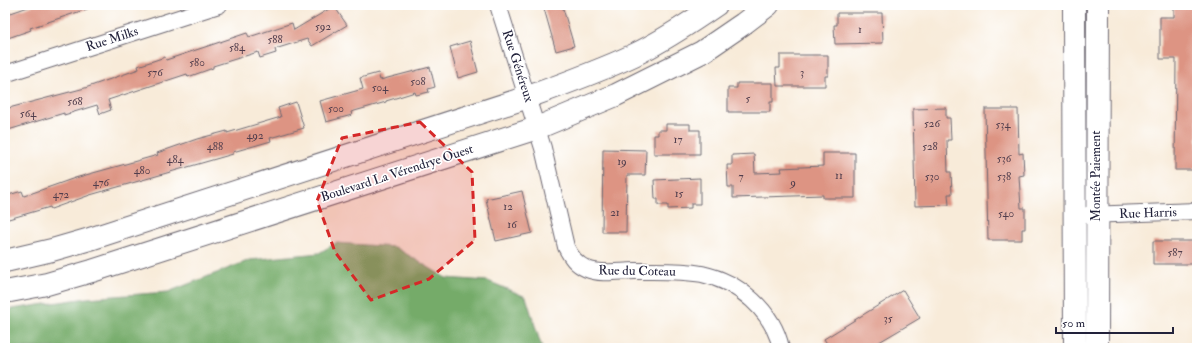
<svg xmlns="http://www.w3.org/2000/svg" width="1202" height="353" font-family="'IM FELL Double Pica',serif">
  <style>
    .forest { fill: #74ab69; stroke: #4b6652 }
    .building { fill: #dd9483 }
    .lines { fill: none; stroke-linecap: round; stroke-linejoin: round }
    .minor-casing { stroke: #6d6872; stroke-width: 18 }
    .secondary-casing { stroke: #6d6872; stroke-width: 24 }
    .minor { stroke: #fff; stroke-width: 16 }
    .secondary { stroke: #fff; stroke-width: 22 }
    .marked { fill: #d62828; fill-opacity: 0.2; stroke: #d62828; stroke-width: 3; stroke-dasharray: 8 5; stroke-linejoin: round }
    .labels { text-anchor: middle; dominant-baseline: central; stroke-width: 3.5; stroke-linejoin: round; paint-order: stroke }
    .number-label { font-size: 11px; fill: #513e4d }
    .street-label { font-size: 13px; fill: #22223b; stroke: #fff }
  </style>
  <rect width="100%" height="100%" fill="#fff"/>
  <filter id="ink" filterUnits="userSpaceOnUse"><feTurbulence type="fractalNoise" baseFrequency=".025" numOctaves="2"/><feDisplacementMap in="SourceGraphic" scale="8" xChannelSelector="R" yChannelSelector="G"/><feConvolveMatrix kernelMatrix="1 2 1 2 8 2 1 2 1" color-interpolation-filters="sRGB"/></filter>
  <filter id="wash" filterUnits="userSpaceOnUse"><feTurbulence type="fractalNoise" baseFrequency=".012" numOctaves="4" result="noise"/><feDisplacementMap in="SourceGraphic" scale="16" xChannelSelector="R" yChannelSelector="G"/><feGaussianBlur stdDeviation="0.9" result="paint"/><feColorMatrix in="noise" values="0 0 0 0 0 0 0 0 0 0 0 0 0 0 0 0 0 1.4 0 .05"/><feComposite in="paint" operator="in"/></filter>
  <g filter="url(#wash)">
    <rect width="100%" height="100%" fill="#f8ebd9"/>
    <path class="forest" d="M 336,243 L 395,247 L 446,278 L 488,281 L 526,297 L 542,348 L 5,348 L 5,310 L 87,298 L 168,292 L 250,260 L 319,253 Z"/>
    <g id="blocks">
      <path class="building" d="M 34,5 L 93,5 L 93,7 L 30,28 L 31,30 L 5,39 L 5,15 Z
        M 543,5 L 562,5 L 574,46 L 556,51 Z
        M 1174,5 L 1197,5 L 1197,170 L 1175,170 L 1176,59 L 1160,59 L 1160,17 L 1174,17 Z
        M 334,6 L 347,25 L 312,46 L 307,39 L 275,49 L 276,53 L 260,58 L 258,52 L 213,66 L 213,68 L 188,77 L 187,74 L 108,100 L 111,110 L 100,114 L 97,105 L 64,115 L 64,113 L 5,131 L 5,109 L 85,88 L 139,69 L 138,66 L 165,57 L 166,60 L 247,33 L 249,37 L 292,23 L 294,30 Z
        M 837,13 L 882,13 L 883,43 L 835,44 L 834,25 L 837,25 Z
        M 470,41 L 478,72 L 458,78 L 450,47 Z
        M 780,55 L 828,55 L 828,76 L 825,76 L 825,86 L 777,86 L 776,68 L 780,68 Z
        M 430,67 L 435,87 L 428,89 L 429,92 L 416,95 L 415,92 L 386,101 L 386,102 L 351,112 L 352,115 L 326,122 L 320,101 L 363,89 L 360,78 L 378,73 L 380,80 Z
        M 737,83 L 773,83 L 773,102 L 770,102 L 770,112 L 728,112 L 728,88 L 737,88 Z
        M 296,102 L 304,128 L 270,138 L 271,141 L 233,152 L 233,154 L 90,195 L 51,209 L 50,207 L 5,220 L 5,196 L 22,191 L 24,196 L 75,178 L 158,155 L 157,153 L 197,139 L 227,131 L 227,133 L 281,117 L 278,108 Z
        M 946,108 L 946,118 L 950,118 L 951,140 L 947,140 L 948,172 L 951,172 L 952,194 L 948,194 L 949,205 L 915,206 L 913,109 Z
        M 985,109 L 1018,109 L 1019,154 L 1023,153 L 1024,175 L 1019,176 L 1021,208 L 1025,208 L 1025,229 L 1022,229 L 1022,240 L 988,240 Z
        M 666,124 L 690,124 L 690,130 L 700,130 L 700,154 L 654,154 L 654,135 L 658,135 L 658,130 L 666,130 Z
        M 603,149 L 646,150 L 645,175 L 627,175 L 626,232 L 602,232 Z
        M 823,153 L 855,153 L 855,198 L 823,198 L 823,195 L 733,198 L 733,187 L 728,187 L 727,165 L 732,165 L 732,155 L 754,154 L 755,173 L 782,172 L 781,168 L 823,166 Z
        M 700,178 L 700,204 L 691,204 L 691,208 L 668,209 L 668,205 L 658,205 L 658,199 L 655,199 L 654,180 Z
        M 522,191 L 532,233 L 496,241 L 486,199 Z
        M 1153,241 L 1197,241 L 1197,264 L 1153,264 Z
        M 903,290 L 920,318 L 869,348 L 830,348 L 824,339 Z"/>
    </g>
  </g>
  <g filter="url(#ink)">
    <use href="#blocks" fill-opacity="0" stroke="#6d6872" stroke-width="1"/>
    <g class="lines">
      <g class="minor-casing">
        <path id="minor" d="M 498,5 L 543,148 L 566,247 C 571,257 576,264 587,269 C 601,275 620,271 635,271 C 657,271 681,270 702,274 C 739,282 773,311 781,348
          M 5,74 L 219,5
          M 1087,215 L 1197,211"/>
      </g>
      <g class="secondary-casing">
        <path id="secondary" d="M 1074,5 L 1075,348
          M 5,261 L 52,250 L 90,239 L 528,97 C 564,84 600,71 634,55 C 663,41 690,23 716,5
          M 5,292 L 47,284 L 92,271 L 537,128 L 616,95 L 702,52 L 743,24 L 768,5
          M 1097,348 L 1098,5"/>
      </g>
      <use href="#minor" class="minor"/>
      <use href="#secondary" class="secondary"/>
    </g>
  </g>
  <path class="marked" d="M 420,122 L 472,172 L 475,240 L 429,279 L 371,300 L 335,252 L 317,201 L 342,138 Z"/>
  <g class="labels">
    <g class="number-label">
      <text x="323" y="26">592</text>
      <text x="860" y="29">1</text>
      <text x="275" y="39">588</text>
      <text x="237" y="47">584</text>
      <text x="197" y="62">580</text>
      <text x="155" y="72">576</text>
      <text x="802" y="72">3</text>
      <text x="418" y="81">508</text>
      <text x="380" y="87">504</text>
      <text x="748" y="98">5</text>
      <text x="75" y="101">568</text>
      <text x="336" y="108">500</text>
      <text x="28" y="113">564</text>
      <text x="932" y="123">526</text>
      <text x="1003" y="124">534</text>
      <text x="255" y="135">492</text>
      <text x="678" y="139">17</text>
      <text x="215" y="146">488</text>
      <text x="930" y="146">528</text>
      <text x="1004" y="158">536</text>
      <text x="175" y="159">484</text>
      <text x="622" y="161">19</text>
      <text x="142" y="170">480</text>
      <text x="839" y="175">11</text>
      <text x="741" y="176">7</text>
      <text x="932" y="176">530</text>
      <text x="1004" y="176">538</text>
      <text x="101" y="182">476</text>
      <text x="793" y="182">9</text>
      <text x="679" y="193">15</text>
      <text x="61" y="194">472</text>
      <text x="508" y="206">12</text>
      <text x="615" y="212">21</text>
      <text x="1006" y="213">540</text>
      <text x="512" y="224">16</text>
      <text x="1175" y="252">587</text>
      <text x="888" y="318">35</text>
    </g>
    <g class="street-label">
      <text transform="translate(112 39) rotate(-18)">Rue Milks</text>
      <text transform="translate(518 66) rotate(72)">Rue Généreux</text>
      <text transform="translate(397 173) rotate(-18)">Boulevard La Vérendrye Ouest</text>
      <text transform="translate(1096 176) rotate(-90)">Montée Paiement</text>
      <text transform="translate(1148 213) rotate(-2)">Rue Harris</text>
      <text transform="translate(637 271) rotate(1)">Rue du Coteau</text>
    </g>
  </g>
  <rect width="1202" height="353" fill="none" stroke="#fff" stroke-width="20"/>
  <path d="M1056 327v6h117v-6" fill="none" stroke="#22223b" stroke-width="2"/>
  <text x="1062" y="327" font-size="12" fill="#22223b" stroke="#ffffff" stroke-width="3" paint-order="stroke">50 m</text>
</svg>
